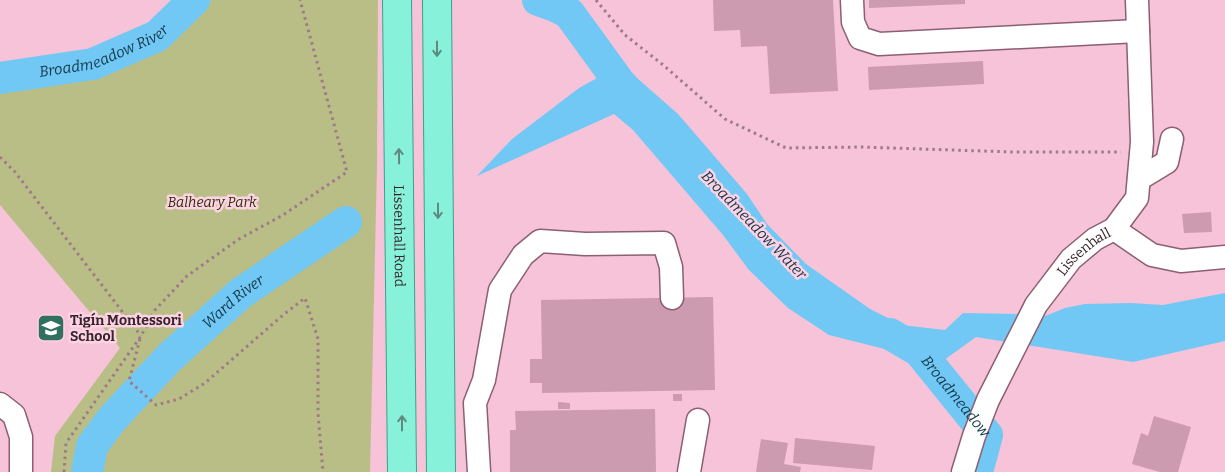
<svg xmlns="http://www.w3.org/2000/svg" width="1225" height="472" font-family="Bitter,serif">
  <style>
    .green { fill: #b9be87 }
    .water { fill: #72c8f4 }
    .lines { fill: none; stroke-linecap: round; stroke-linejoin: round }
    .river { stroke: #72c8f4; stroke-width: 32 }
    .building { fill: #cc9baf }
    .minor-casing { stroke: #8c5f72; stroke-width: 25 }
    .major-casing { stroke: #37a48c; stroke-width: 30 }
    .path { stroke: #9e7988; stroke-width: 3; stroke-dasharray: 2.5 4; stroke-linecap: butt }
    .minor { stroke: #fff; stroke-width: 22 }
    .major { stroke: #87f2d9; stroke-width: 28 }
    .oneway { stroke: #5e8a82 }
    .labels { text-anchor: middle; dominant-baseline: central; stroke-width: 5; stroke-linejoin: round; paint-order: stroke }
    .park-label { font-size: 14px; font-style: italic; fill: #2e300c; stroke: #fdd3e4 }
    .street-label { font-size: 14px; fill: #36232b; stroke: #fdd3e4 }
    .poi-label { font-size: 14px; font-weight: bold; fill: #36232b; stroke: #fdd3e4; text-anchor: start }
    .water-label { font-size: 15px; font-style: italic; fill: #11384a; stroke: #fdd3e4 }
  </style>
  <rect width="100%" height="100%" fill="#f6c3d8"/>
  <path class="green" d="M 212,0 L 378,0 L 377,166 L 370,472 L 51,472 L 55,436 L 120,348 L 0,205 L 0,87 L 76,75 L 121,64 L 179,33 Z"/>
  <path class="water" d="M 174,0 L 212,0 L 179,33 L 141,54 L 134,35 C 151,27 161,13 174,0 Z
    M 629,71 L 678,114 L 747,194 L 767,224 L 806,264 L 870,309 L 902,325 L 945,330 L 963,313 L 1017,314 L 1040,318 L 1065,308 L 1085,304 L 1131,303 L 1163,305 L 1225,293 L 1225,341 L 1133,362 L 976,337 L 940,363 L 829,335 L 788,308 L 749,270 L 723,235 L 633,130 L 614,114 L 477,176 L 512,139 L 579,88 L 597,78 Z"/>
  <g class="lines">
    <g class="river">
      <path d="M 538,0 L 555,6 L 569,13 L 619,82 L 643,109"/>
      <path id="s1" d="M 0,78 L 93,64 L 157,36 L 194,0"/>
      <path id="s2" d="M 890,334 L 919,351 L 987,435 L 977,472"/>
      <path id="s3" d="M 87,472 L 92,446 L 112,419 L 170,357 L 241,293 L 346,222"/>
    </g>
  </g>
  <path class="building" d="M 713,0 L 833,0 L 838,91 L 770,94 L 767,46 L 741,47 L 740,30 L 714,31 Z
    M 869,0 L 965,0 L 965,4 L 869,8 Z
    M 983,61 L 984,84 L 869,90 L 868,67 Z
    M 1211,212 L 1212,232 L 1184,233 L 1182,214 Z
    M 713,297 L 715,390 L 542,393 L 542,383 L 530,383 L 530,359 L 542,359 L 541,300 Z
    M 673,394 L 682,394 L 682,401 L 673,401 Z
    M 558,402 L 570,403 L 570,409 L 558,409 Z
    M 655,409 L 656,472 L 510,472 L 510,430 L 516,430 L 515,411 Z
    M 1154,416 L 1191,427 L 1178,472 L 1160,472 L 1132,464 L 1141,433 L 1148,436 Z
    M 795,438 L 875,446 L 872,470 L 793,463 Z
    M 761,439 L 788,443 L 784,464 L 801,467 L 800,472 L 756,472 Z"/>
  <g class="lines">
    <g class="minor-casing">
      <g id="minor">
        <path d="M 852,0 L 853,22 L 860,38 L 879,44 L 1138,31"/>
        <path d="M 1139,179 L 1167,162 L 1172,139"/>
        <path d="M 1114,229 L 1152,255 L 1181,261 L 1225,257"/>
        <path d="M 0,404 L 14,415 L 21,437 L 21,472"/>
        <path d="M 479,472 L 475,403 L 484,380 L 500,290 L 523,255 L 540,241 L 585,244 L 664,243 L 671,267 L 672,298"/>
        <path d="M 689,472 L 698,420"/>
        <path id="s4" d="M 963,472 L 974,436 L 988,400 L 1036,305 L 1071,259 L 1095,239 L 1114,229 L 1137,198 L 1142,142 L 1137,0"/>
      </g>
    </g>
    <g class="major-casing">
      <g id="major">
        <path id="s5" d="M 397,0 L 402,472"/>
        <path d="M 437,0 L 441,472"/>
      </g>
    </g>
    <path class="path" d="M 596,0 L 625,35 L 662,64 L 725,119 L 786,148 L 861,147 L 1013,152 L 1121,152
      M 0,157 L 15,172 L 141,336
      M 140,339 L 129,381 L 156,405 L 179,399 L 205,383 L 283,315 L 305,298 L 318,339 L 318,413 L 323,472
      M 64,472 L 66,443 L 141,336 L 155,310 L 187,276 L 239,239 L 283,215 L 347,172 L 300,0"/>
    <use href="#minor" class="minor"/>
    <use href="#major" class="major"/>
  </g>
  <defs><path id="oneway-shaft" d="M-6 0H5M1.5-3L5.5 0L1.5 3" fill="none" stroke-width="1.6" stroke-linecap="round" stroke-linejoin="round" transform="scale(1.25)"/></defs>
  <g class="oneway">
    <use href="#oneway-shaft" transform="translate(437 49) rotate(90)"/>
    <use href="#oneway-shaft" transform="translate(399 156) rotate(-91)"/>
    <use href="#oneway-shaft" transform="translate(438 211) rotate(90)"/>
    <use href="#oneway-shaft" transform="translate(402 423) rotate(-90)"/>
  </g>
  <defs>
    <g id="school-square" transform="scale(1.4375)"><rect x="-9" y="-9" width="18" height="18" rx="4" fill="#31705e" stroke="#fdd3e4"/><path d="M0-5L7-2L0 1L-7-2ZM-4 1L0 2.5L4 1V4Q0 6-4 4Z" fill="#fff"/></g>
  </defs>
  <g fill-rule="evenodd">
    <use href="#school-square" x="51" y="328"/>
  </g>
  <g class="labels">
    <g class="park-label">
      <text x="212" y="202">Balheary Park</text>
    </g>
    <g class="street-label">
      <text stroke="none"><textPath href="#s5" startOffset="236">Lissenhall Road</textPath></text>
      <text stroke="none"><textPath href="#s4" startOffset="255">Lissenhall</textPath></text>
    </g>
    <g class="poi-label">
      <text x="70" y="320">Tigín Montessori<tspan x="70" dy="16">School</tspan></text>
    </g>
    <g class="water-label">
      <text stroke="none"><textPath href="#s1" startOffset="108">Broadmeadow River</textPath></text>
      <text transform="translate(754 225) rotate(46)">Broadmeadow Water</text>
      <text stroke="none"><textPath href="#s3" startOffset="229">Ward River</textPath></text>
      <text stroke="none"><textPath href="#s2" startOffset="92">Broadmeadow</textPath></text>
    </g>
  </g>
</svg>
